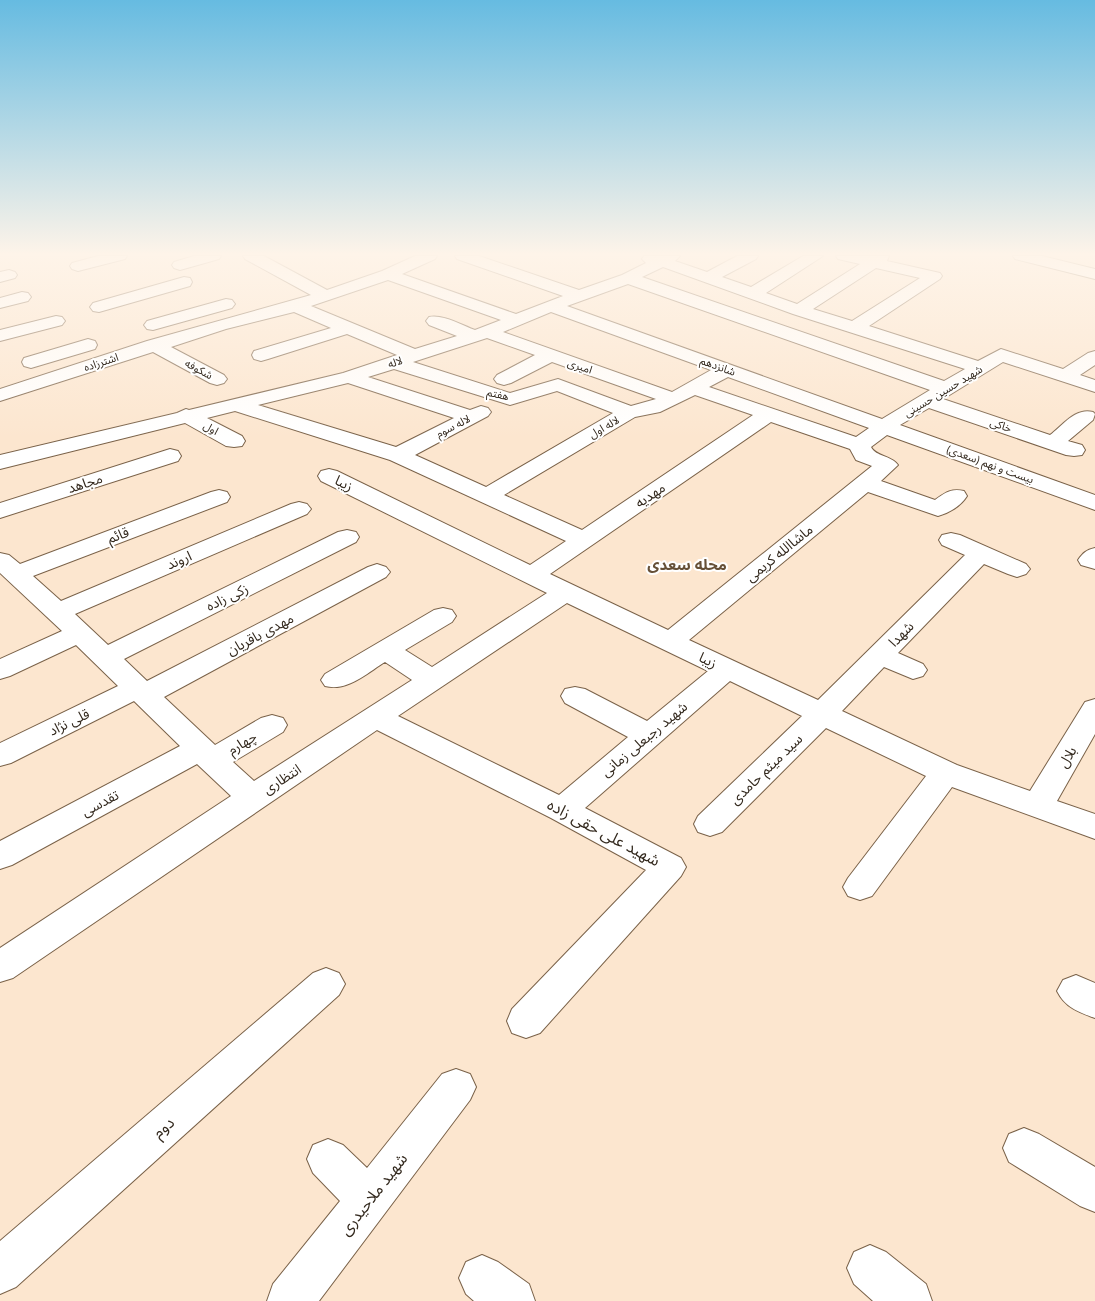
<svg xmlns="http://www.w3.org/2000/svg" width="1095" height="1301" font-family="Mulish,'Noto Sans Arabic',sans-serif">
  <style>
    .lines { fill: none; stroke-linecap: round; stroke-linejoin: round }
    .minor-casing { stroke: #7a6249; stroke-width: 2 }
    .minor { fill: #fff; fill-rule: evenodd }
    .labels { text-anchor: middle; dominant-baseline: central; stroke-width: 4; stroke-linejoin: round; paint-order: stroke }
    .far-street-label { font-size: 11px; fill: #33291e; stroke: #fff }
    .street-label { font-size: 14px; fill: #33291e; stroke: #fff }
    .neighbourhood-label { font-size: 15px; font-weight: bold; fill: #665037; stroke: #fff }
    .near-street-label { font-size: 16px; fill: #33291e; stroke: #fff }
  </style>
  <rect width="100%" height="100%" fill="#fce6cf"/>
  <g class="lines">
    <g class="minor-casing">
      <path id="minor" d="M 98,256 L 127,256 L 125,259 L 78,271 L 72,269 L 70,266 L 72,263 Z
        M 194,256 L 221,256 L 219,259 L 180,270 L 174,268 L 172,265 L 174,262 Z
        M 243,256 L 264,256 L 327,290 L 382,271 L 415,256 L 437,256 L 435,259 L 402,274 L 516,314 L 563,296 L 457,259 L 455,256 L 479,256 L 579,290 L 622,275 L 646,263 L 642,259 L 644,256 L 680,256 L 675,261 L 707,272 L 737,256 L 758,256 L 756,259 L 722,277 L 751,287 L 803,256 L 823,256 L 766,293 L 797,304 L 860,264 L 838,259 L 836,256 L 889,256 L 887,261 L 940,273 L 942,276 L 940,279 L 869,326 L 978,361 L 1001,349 L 1063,369 L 1088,353 L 1095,351 L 1095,365 L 1080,375 L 1095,380 L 1095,392 L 1003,362 L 943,399 L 1050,435 C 1063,425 1076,407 1093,412 L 1095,414 L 1093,420 L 1068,441 L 1082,445 L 1085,450 L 1082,455 L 1074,456 L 1066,455 L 929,408 L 900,425 L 1095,495 L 1095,510 L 887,435 L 871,447 C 876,457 891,455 898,465 L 881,481 L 935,500 C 945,493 951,488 964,491 L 967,496 C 961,506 949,513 938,516 L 868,492 L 689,640 L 818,700 L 965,555 L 942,545 L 939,540 L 942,535 L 951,533 L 960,535 L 1026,564 L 1030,569 L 1026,574 L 1017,577 L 1008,574 L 984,564 L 898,653 L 923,664 L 927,670 L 923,676 L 913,679 L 884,667 L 842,711 L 957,765 L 1030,791 L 1085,702 L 1095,699 L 1095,734 L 1057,801 L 1095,814 L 1095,839 L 952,787 L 872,896 L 860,900 L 848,896 L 843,887 L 848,878 L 926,776 L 826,728 L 722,832 L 710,836 L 698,832 L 694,824 L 698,816 L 802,716 L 730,681 L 585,808 L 681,858 L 686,867 L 681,876 L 540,1033 L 526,1038 L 512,1033 L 507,1021 L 512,1009 L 646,870 L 551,818 L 377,730 L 13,978 L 0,982 L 0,948 L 231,796 L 197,764 L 12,865 L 0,869 L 0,841 L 180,746 L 134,701 L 11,763 L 0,766 L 0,743 L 118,686 L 76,645 L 10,676 L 0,679 L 0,659 L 62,631 L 0,573 L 0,553 L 9,555 L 20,564 L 211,492 L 219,490 L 227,492 L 230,497 L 227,502 L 33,576 L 61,601 L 291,504 L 299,502 L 307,504 L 311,509 L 307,514 L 75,614 L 108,645 L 338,532 L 347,530 L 356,532 L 359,537 L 356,542 L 124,659 L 147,681 L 368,567 L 377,564 L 386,567 L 390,572 L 386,577 L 164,697 L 215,745 L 261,718 L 272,715 L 283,718 L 287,725 L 283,732 L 233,762 L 254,781 L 412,680 L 385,662 C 367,673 347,692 325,686 L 321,680 L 325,674 L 434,610 L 443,608 L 452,610 L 456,616 L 452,622 L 405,650 L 432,667 L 547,593 L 321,481 L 318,476 L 321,471 L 329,469 L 337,471 L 530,565 L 566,541 L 390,460 L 235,411 L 207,418 L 242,436 L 245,441 L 242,446 L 234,447 L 226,446 L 185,423 L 0,469 L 0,455 L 177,413 L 186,409 L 189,410 L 343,373 L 397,355 L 347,334 L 268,359 L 261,361 L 254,359 L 252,355 L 254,351 L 331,328 L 294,312 L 226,329 L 171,347 L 224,375 L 227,379 L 224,383 L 217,385 L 210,383 L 153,352 L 0,401 L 0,389 L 147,341 L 311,295 L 245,259 ZM 663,267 L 793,314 L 965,369 L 944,381 L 642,277 ZM 876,268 L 920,278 L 852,321 L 813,309 ZM 388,280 L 501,320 L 475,330 C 461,325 443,314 429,317 L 426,321 L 429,325 L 457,336 L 415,349 L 311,306 ZM 628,284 L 930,390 L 882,419 L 567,306 ZM 551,312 L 711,370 L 672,392 L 503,332 ZM 487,338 L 535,355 L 497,375 L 494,379 L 497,383 L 504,385 L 511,383 L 552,362 L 656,399 L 631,406 L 558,379 L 510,393 L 413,362 ZM 394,369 L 510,405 L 557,391 L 613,413 L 486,487 L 415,455 L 488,416 L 491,412 L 488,408 L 481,406 L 470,410 L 368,377 ZM 728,377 L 869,428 L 856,437 L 709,387 ZM 348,383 L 454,418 L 396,447 L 258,405 ZM 695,395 L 753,415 L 582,530 L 504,495 L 635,417 L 660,412 ZM 771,422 L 850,449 L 856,460 L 872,466 L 668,630 L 550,574 ZM 567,603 L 708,671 L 647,721 L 585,689 L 575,687 L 565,689 L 561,696 L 565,703 L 628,737 L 559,795 L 398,716 Z
        M 1013,256 L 1042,256 L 1095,269 L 1095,279 L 1015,259 Z
        M 9,270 L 15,272 L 17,275 L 15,278 L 0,282 L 0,272 Z
        M 184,277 L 190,278 L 192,282 L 190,286 L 99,312 L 93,311 L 90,307 L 93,303 Z
        M 22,292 L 28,293 L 31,297 L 28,301 L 0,308 L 0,298 Z
        M 226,299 L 232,300 L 235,304 L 232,308 L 153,330 L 147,329 L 144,325 L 147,321 Z
        M 56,316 L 62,317 L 65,321 L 62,325 L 0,341 L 0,330 Z
        M 88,339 L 95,341 L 97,345 L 95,349 L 31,368 L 24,366 L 22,362 L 24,358 Z
        M 170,449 L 178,451 L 181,456 L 178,461 L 0,518 L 0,503 Z
        M 1095,548 L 1095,569 L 1081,565 L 1078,560 C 1083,553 1086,550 1095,548 Z
        M 326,968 L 339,973 L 345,984 L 339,995 L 16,1287 L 0,1294 L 0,1241 L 313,973 Z
        M 1076,975 L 1095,983 L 1095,1018 C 1078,1012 1065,1007 1057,991 L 1063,980 Z
        M 456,1069 L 470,1074 L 476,1087 L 470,1100 L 319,1301 L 267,1301 L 273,1284 L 340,1201 L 313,1173 L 307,1159 L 313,1145 L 328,1139 L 343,1145 L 367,1168 L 442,1074 Z
        M 1024,1128 L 1039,1134 L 1095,1167 L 1095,1212 L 1080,1206 L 1009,1162 L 1003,1148 L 1009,1134 Z
        M 870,1245 L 886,1252 L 926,1284 L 932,1301 L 873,1301 L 854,1284 L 847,1268 L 854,1252 Z
        M 482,1255 L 498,1262 L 529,1284 L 535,1301 L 474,1301 L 466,1294 L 459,1278 L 466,1262 Z"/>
    </g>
    <use href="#minor" class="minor"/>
  </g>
  <linearGradient id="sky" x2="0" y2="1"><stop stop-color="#66bbe1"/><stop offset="0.58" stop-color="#fef4e9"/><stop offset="1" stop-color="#fef4e9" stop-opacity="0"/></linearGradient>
  <rect width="1095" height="438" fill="url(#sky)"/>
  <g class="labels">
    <g class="far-street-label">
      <text transform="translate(101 362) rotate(-18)">اشترزاده</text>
      <text transform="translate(395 362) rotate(-18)">لاله</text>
      <text transform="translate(580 366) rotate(19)">امیری</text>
      <text transform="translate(718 366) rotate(20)">شانزدهم</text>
      <text transform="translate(199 369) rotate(28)">شکوفه</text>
      <text transform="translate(943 391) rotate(-31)">شهید حسین حسینی</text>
      <text transform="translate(498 394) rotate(13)">هفتم</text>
      <text transform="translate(1001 425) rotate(19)">خاکی</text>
      <text transform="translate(453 426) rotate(-27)">لاله سوم</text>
      <text transform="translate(604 427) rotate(-30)">لاله اول</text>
      <text transform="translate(211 428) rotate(29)">اول</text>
      <text transform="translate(990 464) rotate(20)">بیست و نهم (سعدی)</text>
    </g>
    <g class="street-label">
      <text transform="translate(85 483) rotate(-18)">مجاهد</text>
      <text transform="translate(344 483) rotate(26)">زیبا</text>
      <text transform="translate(650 495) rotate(-34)">مهدیه</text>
      <text transform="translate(118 535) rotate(-21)">قائم</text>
      <text transform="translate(779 553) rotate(-39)">ماشاالله کریمی</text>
      <text transform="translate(179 560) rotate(-23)">اروند</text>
      <text transform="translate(227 597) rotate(-26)">زکی زاده</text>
      <text transform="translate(260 634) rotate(-28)">مهدی باقریان</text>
      <text transform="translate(901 634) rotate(-46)">شهدا</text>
      <text transform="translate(708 660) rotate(26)">زیبا</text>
      <text transform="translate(69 722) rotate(-26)">قلی نژاد</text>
      <text transform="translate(644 739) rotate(-40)">شهید رجبعلی زمانی</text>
      <text transform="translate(242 743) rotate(-31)">چهارم</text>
      <text transform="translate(1067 757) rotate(-59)">بلال</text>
      <text transform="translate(766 769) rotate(-44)">سید میثم حامدی</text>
      <text transform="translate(282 779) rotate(-33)">انتظاری</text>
      <text transform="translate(100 803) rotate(-28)">تقدسی</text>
    </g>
    <g class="neighbourhood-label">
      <text x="687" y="564">محله سعدی</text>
    </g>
    <g class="near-street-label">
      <text transform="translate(604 832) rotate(28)">شهید علی حقی زاده</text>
      <text transform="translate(163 1127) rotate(-41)">دوم</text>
      <text transform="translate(373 1194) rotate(-52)">شهید ملاحیدری</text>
    </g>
  </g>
</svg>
